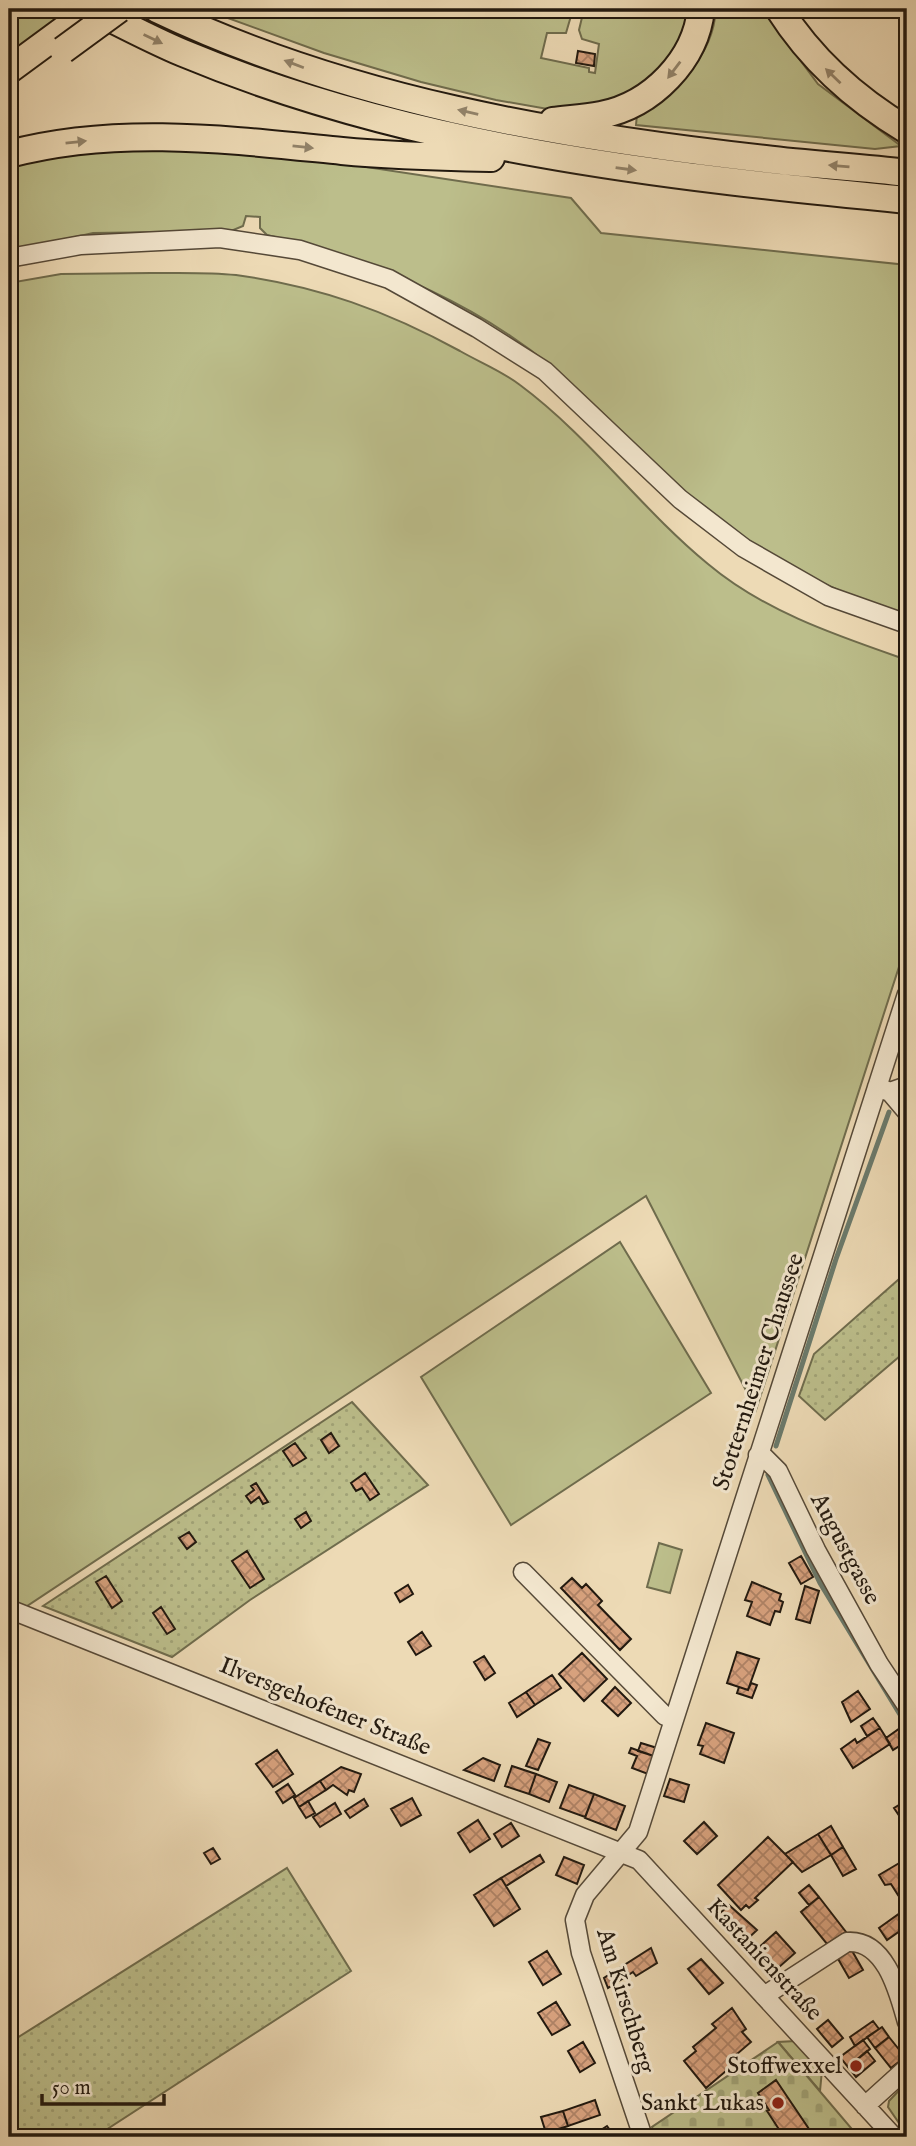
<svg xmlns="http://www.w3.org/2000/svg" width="916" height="2146" font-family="'IM FELL English',serif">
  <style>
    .grass { fill: #bcbe8b; stroke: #6f6c4d; stroke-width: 2 }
    .cemetery { fill: url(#cemetery-stones); stroke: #6f6c4d; stroke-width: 2 }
    .park { fill: url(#park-dots); stroke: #6f6c4d; stroke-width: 2 }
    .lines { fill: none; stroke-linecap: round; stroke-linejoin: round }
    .stream { stroke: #6a7a6c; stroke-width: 5 }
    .building { fill: url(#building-cross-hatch); stroke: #22190f; stroke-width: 2 }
    .minor-casing { stroke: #554938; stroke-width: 21 }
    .highway-casing { stroke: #22190f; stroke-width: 30 }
    .minor { stroke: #f3e7cf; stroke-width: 18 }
    .highway { stroke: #eddab5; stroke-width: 26 }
    .highway-bridge-casing { stroke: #22190f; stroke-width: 30; stroke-linecap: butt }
    .highway-bridge { stroke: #eddab5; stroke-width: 26 }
    .oneway { fill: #92836a }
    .poi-dot { fill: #8f2418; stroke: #f3e7cf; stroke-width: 2.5 }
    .labels { text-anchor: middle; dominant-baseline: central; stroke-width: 6; stroke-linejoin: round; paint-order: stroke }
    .street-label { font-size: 24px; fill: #22190f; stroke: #f3e7cf }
    .poi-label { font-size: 24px; fill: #22190f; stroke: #f3e7cf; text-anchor: end }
  </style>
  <defs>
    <pattern id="cemetery-stones" width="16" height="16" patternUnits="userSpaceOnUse" patternTransform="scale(1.75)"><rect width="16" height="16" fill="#bcbe8b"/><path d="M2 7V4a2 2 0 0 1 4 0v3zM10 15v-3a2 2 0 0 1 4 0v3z" fill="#a1a377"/></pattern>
    <pattern id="park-dots" width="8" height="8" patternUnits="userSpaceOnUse" patternTransform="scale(1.75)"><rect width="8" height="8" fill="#bcbe8b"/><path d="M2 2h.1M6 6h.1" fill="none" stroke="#a1a377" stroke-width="1.8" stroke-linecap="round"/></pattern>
    <pattern id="building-cross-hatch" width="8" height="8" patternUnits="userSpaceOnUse" patternTransform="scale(1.75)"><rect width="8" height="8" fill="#d7a17d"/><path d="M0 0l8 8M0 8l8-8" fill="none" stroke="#ae8265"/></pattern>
  </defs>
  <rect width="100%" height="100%" fill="#eddab5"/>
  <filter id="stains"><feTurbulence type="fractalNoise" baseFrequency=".00286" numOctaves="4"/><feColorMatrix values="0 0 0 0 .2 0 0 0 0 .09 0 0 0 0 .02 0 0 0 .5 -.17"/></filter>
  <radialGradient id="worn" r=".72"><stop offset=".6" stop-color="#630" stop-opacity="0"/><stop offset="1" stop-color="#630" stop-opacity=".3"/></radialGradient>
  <path class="grass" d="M 9,9 L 56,9 L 65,13 L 9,56 Z
    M 203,9 L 573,9 L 566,33 L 547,33 L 541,58 L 589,68 L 589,72 L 595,73 L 599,44 L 582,39 L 579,30 L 584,9 L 694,9 L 670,66 L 605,107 L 559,111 L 496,100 L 421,82 L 324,53 Z
    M 716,9 L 762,9 L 818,84 L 901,146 L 875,149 L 636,125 L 637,114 C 676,92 713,57 716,9 Z
    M 90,149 L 254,150 L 571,198 L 601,233 L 907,265 L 907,617 C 825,591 744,544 679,487 C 636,448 597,404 552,367 C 470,299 370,259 267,235 L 260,228 L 260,217 L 246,216 L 243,226 L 231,231 L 93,233 L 9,252 L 9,165 Z
    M 151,273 C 179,273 208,272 236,275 C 318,286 387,311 460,351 C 479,362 502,371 520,385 C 590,437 641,509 708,564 C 765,612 838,636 907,660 L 907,942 L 756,1410 L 646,1196 L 24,1608 L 9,1601 L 9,283 L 61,274 Z
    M 620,1242 L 711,1393 L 511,1525 L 421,1377 Z
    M 659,1543 L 682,1550 L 670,1593 L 647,1587 Z
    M 796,2041 L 822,2070 L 820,2091 L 778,2042 Z
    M 907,2082 L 907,2125 L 903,2120 L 899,2123 L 888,2107 L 889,2101 Z"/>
  <path class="cemetery" d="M 778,2042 L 857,2135 L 854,2137 L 810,2137 L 813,2135 L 775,2081 L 758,2093 L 784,2137 L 656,2137 L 652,2127 Z"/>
  <path class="park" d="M 907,1272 L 907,1350 L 825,1420 L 799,1396 L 814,1354 Z
    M 352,1402 L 428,1485 L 250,1600 L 172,1657 L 43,1606 Z
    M 287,1868 L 351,1971 L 95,2137 L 9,2137 L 9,2043 Z"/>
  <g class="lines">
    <path class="stream" d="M 901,1073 L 907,1044
      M 776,1446 L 836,1259 L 889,1112
      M 768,1475 L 820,1583 L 907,1726"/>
  </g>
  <path class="building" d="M 578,51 L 595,54 L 594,66 L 576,63 Z
    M 331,1433 L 339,1446 L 329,1453 L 321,1440 Z
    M 295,1443 L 306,1458 L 293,1466 L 283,1451 Z
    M 365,1473 L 379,1494 L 370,1500 L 362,1488 L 356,1491 L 351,1483 Z
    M 256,1483 L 268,1502 L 263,1504 L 259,1497 L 251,1503 L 246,1496 L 254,1490 L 251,1486 Z
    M 306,1512 L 311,1521 L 301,1528 L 295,1519 Z
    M 189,1532 L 196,1542 L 187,1549 L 179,1538 Z
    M 247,1551 L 264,1579 L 250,1588 L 232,1561 Z
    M 801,1556 L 813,1577 L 801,1584 L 789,1563 Z
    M 106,1576 L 122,1601 L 112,1608 L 96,1582 Z
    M 572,1578 L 582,1588 L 586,1584 L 602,1601 L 598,1605 L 631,1639 L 620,1650 L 561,1588 Z
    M 752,1582 L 781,1594 L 779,1600 L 783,1602 L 780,1612 L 775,1611 L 770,1625 L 747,1616 L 752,1602 L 745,1600 Z
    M 408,1585 L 413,1594 L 400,1602 L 395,1593 Z
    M 805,1586 L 819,1591 L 810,1623 L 796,1619 Z
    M 161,1607 L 175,1629 L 167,1634 L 153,1613 Z
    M 422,1632 L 431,1646 L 416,1655 L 408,1642 Z
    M 737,1652 L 759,1659 L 748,1690 L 727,1683 Z
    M 582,1653 L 607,1679 L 584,1701 L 559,1674 Z
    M 484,1656 L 495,1673 L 485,1680 L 474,1662 Z
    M 552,1675 L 561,1688 L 535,1705 L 526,1692 Z
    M 751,1683 L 757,1685 L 752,1698 L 737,1693 L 739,1687 L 748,1690 Z
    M 615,1687 L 631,1703 L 618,1716 L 602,1701 Z
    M 858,1691 L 870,1709 L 851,1722 L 842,1702 Z
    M 526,1692 L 535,1705 L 517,1717 L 509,1703 Z
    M 873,1718 L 880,1728 L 867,1736 L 861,1726 Z
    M 706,1723 L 734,1733 L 724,1763 L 700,1754 L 703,1746 L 698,1745 Z
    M 903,1726 L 907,1741 L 893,1750 L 886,1738 Z
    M 880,1728 L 890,1744 L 853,1768 L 841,1749 L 855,1739 L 857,1743 Z
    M 538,1739 L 550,1743 L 538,1770 L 526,1766 Z
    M 641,1743 L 657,1748 L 654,1756 L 638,1751 Z
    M 631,1748 L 654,1756 L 648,1774 L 632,1768 L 637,1756 L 629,1753 Z
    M 277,1750 L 293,1774 L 273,1787 L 256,1764 Z
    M 483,1758 L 500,1765 L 494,1781 L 464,1770 Z
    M 512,1766 L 536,1774 L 529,1794 L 505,1786 Z
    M 341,1767 L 361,1774 L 354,1792 L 349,1790 L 347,1795 L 333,1785 L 326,1790 L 320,1781 Z
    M 536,1774 L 557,1782 L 549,1802 L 529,1794 Z
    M 670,1779 L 689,1785 L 684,1802 L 664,1796 Z
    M 320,1781 L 326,1790 L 299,1807 L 294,1798 Z
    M 288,1784 L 295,1795 L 283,1803 L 276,1792 Z
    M 569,1785 L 594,1794 L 585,1817 L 560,1808 Z
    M 594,1794 L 625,1806 L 616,1830 L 585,1818 Z
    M 412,1798 L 421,1815 L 401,1826 L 391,1809 Z
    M 364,1799 L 368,1806 L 350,1818 L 345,1811 Z
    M 907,1800 L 907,1825 L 906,1826 L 894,1808 Z
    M 308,1801 L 315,1813 L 306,1818 L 299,1807 Z
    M 335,1803 L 341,1814 L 320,1827 L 313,1817 Z
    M 478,1820 L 490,1839 L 470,1852 L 458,1833 Z
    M 704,1822 L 717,1836 L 697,1854 L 684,1841 Z
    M 511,1823 L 519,1836 L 502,1847 L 494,1834 Z
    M 831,1826 L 843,1847 L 831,1855 L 818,1834 Z
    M 818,1834 L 831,1855 L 802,1872 L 785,1854 Z
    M 768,1837 L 793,1862 L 755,1898 L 758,1900 L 749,1908 L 746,1905 L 741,1910 L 718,1885 Z
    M 843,1847 L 856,1869 L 843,1876 L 831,1855 Z
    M 213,1848 L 220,1859 L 211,1864 L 204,1853 Z
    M 540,1855 L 544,1862 L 506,1886 L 501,1878 Z
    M 564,1857 L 584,1865 L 577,1884 L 556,1875 Z
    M 901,1862 L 907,1871 L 907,1889 L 898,1895 L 891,1884 L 885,1885 L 879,1875 Z
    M 501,1878 L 520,1909 L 494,1926 L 474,1895 Z
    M 809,1885 L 819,1897 L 809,1905 L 799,1893 Z
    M 819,1897 L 846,1932 L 827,1944 L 801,1912 Z
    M 729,1905 L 757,1930 L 743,1943 L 718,1915 Z
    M 907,1908 L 907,1926 L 887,1940 L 879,1928 Z
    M 776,1932 L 795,1953 L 778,1968 L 756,1950 Z
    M 651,1948 L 657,1963 L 636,1976 L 633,1972 L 608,1988 L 604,1978 Z
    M 851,1949 L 863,1970 L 849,1978 L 837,1957 Z
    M 547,1951 L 561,1974 L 543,1985 L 529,1962 Z
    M 701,1959 L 723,1983 L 709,1994 L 688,1969 Z
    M 556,2002 L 570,2025 L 552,2035 L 538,2013 Z
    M 732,2008 L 746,2029 L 742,2032 L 751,2042 L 730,2060 L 737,2068 L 730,2073 L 727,2070 L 706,2088 L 684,2061 L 696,2051 L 693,2047 L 716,2028 L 712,2024 Z
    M 828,2020 L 843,2038 L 832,2047 L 817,2029 Z
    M 873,2021 L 879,2029 L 855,2046 L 850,2037 Z
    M 882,2027 L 889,2037 L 875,2048 L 867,2037 Z
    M 889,2037 L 905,2057 L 891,2068 L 875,2048 Z
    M 863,2040 L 870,2049 L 848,2067 L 840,2057 Z
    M 583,2042 L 595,2063 L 580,2072 L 568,2051 Z
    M 867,2051 L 875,2061 L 856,2077 L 848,2067 Z
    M 776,2080 L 813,2135 L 810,2137 L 784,2137 L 767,2111 L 769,2110 L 758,2093 Z
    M 595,2100 L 600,2115 L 568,2126 L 563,2111 Z
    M 563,2111 L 568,2126 L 546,2133 L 541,2117 Z
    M 607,2126 L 615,2137 L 590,2137 Z"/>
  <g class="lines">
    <g class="minor-casing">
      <path id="minor" d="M 9,258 L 81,245 L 220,238 L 300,250 L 389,279 L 477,328 L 545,371 L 680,499 L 744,548 L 828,596 L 907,624
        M 877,1087 L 890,1092 L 907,1086
        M 890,1092 L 907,1112
        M 758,1455 L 765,1458 L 778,1471 L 816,1550 L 879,1664 L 907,1706
        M 523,1572 L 665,1716 L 674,1718
        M 9,1609 L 639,1860 L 894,2137
        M 764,1996 L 847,1942 C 886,1939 899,1994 907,2022
        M 865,2106 L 907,2068
        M 643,2137 L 581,1953 L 575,1920 L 585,1895 L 638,1832 L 907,994"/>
    </g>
    <g class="highway-casing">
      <path id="highway" d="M 92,9 C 122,24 152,40 183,53 C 413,149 661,176 907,200
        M 157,9 C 347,100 558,136 765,159 C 812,165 860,167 907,173
        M 779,9 C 812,61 855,99 907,130
        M 9,70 L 92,9
        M 553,121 C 569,119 585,118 601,115 C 652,105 696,60 701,9
        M 9,154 C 118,125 232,140 342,151 C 392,156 442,157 491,158"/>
    </g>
    <use href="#minor" class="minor"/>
    <use href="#highway" class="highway"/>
    <g class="highway-bridge-casing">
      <path id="highway-bridge" d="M 63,50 L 119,9"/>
    </g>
    <use href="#highway-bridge" class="highway-bridge"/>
  </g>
  <defs><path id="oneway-solid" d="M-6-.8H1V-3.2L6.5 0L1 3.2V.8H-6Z" transform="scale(1.75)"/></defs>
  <g class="oneway">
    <use href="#oneway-solid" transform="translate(153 39) rotate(26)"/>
    <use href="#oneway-solid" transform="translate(294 64) rotate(-159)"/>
    <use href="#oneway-solid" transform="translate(674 70) rotate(127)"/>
    <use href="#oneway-solid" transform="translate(833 76) rotate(-136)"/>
    <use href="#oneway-solid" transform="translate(468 112) rotate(-167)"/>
    <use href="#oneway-solid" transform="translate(76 142) rotate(-6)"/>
    <use href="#oneway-solid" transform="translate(303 147) rotate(6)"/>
    <use href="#oneway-solid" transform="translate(839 166) rotate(-175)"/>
    <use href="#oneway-solid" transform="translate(626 169) rotate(8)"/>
  </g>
  <g class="poi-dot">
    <circle cx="856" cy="2066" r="7"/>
    <circle cx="778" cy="2103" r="7"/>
  </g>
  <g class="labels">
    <g class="street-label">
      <text transform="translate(759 1372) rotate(-72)">Stotternheimer Chaussee</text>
      <text transform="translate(845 1549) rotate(62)">Augustgasse</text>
      <text transform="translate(325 1707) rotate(22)">Ilversgehofener Straße</text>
      <text transform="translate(764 1960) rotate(47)">Kastanienstraße</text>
      <text transform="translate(625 2001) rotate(73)">Am Kirschberg</text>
    </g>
    <g class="poi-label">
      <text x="842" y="2066">Stoffwexxel</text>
      <text x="764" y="2103">Sankt Lukas</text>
    </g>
  </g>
  <rect width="916" height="2146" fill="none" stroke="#eddab5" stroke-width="35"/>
  <rect x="10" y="10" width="895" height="2125" fill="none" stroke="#22190f" stroke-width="3.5"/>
  <rect x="18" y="18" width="881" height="2111" fill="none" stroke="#22190f" stroke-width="2"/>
  <path d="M42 2094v10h122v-10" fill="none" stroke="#22190f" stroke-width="3.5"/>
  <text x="52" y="2094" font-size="21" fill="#22190f" stroke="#f3e7cf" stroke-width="5" paint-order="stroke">50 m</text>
  <rect width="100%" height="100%" filter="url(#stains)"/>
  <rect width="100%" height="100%" fill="url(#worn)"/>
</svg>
